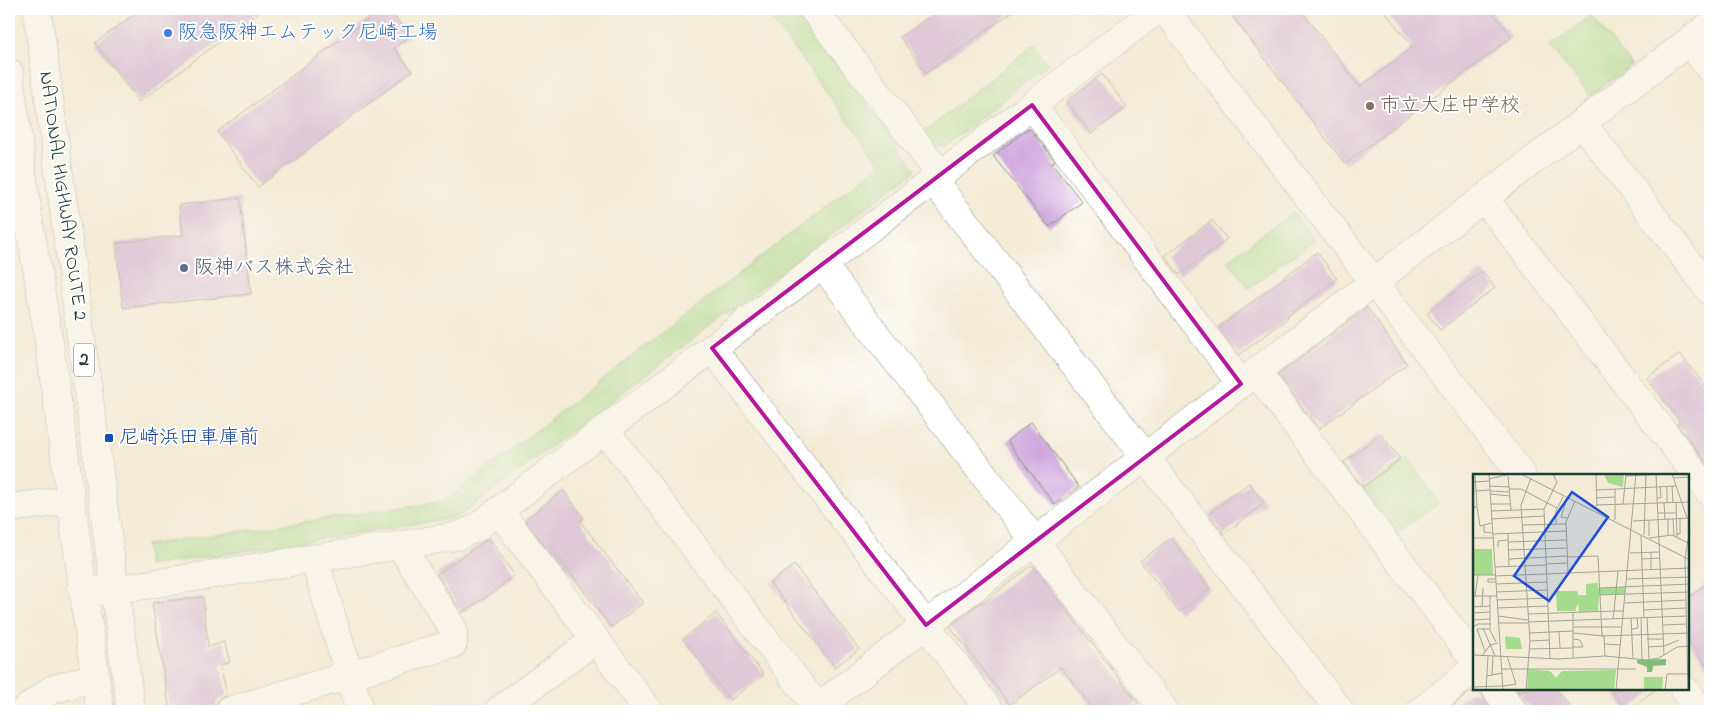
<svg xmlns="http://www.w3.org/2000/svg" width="1719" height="720" font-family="'Indie Flower','Klee One',sans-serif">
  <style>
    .green { fill: #a4db8d; stroke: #628c60 }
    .building { fill: #ca9ed9 }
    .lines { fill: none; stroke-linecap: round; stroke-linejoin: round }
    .minor-casing { stroke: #899485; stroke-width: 29 }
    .highway-casing { stroke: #899485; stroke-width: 29 }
    .minor { stroke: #fff; stroke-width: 28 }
    .highway { stroke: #fff; stroke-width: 28 }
    .marked { fill: none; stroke: #b5179e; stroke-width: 4; stroke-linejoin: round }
    .shop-dot { fill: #3f7fe0; stroke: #fff; stroke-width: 2 }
    .education-dot { fill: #8d6e63; stroke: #fff; stroke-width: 2 }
    .service-dot { fill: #5c6f8a; stroke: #fff; stroke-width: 2 }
    .transit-dot { fill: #1a4fb4; stroke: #fff; stroke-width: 2 }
    .labels { text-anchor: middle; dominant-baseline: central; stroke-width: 4; stroke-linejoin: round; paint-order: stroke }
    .shield { fill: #fff; stroke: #627771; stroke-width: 1 }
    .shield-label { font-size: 19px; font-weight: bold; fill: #1f3d34 }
    .shop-label { font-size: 20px; fill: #366cbe; stroke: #fff; text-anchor: start }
    .education-label { font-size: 20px; fill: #785e54; stroke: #fff; text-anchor: start }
    .street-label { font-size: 20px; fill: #1f3d34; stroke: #fff }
    .service-label { font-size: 20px; fill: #4e5e75; stroke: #fff; text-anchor: start }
    .transit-label { font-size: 20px; fill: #164399; stroke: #fff; text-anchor: start }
    .inset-road { fill: none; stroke: #9ea595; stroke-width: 1 }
    .view { fill: #1d4ed8; fill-opacity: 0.15; stroke: #1d4ed8; stroke-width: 2.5 }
    .inset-edge { fill: none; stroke: #1f3d34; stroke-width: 2.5 }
  </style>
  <rect width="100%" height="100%" fill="#fff"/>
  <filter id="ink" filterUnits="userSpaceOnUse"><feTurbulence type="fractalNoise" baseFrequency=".02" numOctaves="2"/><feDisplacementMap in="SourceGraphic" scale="10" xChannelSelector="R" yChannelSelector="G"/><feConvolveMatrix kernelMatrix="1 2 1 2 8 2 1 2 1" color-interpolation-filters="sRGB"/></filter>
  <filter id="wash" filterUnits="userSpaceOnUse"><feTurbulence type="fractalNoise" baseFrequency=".0096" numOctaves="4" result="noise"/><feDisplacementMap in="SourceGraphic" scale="20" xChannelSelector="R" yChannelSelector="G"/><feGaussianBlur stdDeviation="1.12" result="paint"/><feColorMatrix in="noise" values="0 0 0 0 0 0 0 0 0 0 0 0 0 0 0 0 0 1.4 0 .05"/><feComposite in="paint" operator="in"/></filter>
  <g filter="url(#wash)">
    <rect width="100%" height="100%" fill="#f3ebd6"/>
    <path class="green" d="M 764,9 L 796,9 L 916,170 L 458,517 L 148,566 L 146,545 L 445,501 L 881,164 Z
      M 1592,15 L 1631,66 L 1590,96 L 1550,46 Z
      M 1034,45 L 1048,64 L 945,146 L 934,146 L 924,132 Z
      M 1293,212 L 1314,240 L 1249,288 L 1228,260 Z
      M 1408,458 L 1439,503 L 1394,535 L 1361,491 Z"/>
    <g id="blocks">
      <path class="building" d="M 141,9 L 263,9 L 139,102 L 95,43 Z
        M 381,9 L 389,9 L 409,36 L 394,48 L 412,71 L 258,187 L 217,132 Z
        M 940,9 L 1016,9 L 926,73 L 900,37 Z
        M 1227,9 L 1300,9 L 1360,87 L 1413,47 L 1383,9 L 1490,9 L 1512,37 L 1345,164 Z
        M 1102,74 L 1127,107 L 1091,134 L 1066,101 Z
        M 1027,129 L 1031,130 L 1055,161 L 1052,163 L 1082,202 L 1049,227 L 993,156 Z
        M 240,198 L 251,294 L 123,308 L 116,243 L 183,235 L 179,205 Z
        M 1212,220 L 1227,239 L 1179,275 L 1165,256 Z
        M 1317,252 L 1337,279 L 1287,317 L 1288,318 L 1239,355 L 1218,328 Z
        M 1482,271 L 1495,288 L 1440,330 L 1427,313 Z
        M 1367,307 L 1407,364 L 1319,429 L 1278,375 Z
        M 1680,354 L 1710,392 L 1710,468 L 1677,424 L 1680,422 L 1647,378 Z
        M 1031,422 L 1079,487 L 1055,505 L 1007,441 Z
        M 1381,434 L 1400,459 L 1363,487 L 1344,462 Z
        M 1249,483 L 1265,503 L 1224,534 L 1209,514 Z
        M 563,490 L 584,518 L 580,521 L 643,603 L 611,627 L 549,545 L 546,547 L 525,520 Z
        M 489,538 L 514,575 L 496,590 L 462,613 L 437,574 Z
        M 1171,538 L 1210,589 L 1179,612 L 1140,561 Z
        M 794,565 L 859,649 L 835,667 L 770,583 Z
        M 1032,565 L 1138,703 L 1127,711 L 1095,711 L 1061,667 L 1010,705 L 950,626 L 981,602 L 983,603 Z
        M 1710,581 L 1710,670 L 1688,640 L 1688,598 Z
        M 203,597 L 208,647 L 224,642 L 230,662 L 220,665 L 227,695 L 218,700 L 214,709 L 205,711 L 170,711 L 152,603 Z
        M 716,613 L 764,675 L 730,700 L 683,639 Z
        M 1516,689 L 1556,689 L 1574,711 L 1531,711 Z
        M 1610,689 L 1656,689 L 1627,711 Z
        M 1470,692 L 1481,693 L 1493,711 L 1446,711 Z"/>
    </g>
  </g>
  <g filter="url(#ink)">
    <use href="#blocks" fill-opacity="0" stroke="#899485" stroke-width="1"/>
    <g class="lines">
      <g class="minor-casing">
        <path id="minor" d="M 813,9 L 940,174
          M 1164,9 L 1522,475
          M 1689,41 L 1710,69
          M 1032,105 L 1241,384
          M 1582,123 L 1710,291
          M 933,180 L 1340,711
          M 1484,198 L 1710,493
          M 9,219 L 27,209
          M 822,264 L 1165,711
          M 712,348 L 926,625 L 990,711
          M 1256,372 L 1474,659
          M 605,430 L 820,711
          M 9,508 L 70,500
          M 499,511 L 649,711
          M 314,558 L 360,711
          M 84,593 L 145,585 L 458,536 L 476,528 L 1158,9
          M 1496,689 L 1513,711
          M 1684,689 L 1701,711
          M 24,711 L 51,690 L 95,677
          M 229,711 L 453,644 L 453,629 L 400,545
          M 498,711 L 595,640
          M 813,711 L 1710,25
          M 1421,711 L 1474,669"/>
      </g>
      <g class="highway-casing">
        <path id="highway" d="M 37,9 L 131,711
          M 9,72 L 27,209 L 49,342 L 100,711"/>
      </g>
      <use href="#minor" class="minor"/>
      <use href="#highway" class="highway"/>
    </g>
  </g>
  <path d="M0 0H1719V720H0ZM 1032,105 L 1241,384 L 926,625 L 712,348 Z" fill="#f3ebd6" fill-opacity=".55" fill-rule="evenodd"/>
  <path class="marked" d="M 1032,105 L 1241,384 L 926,625 L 712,348 Z"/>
  <circle class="shop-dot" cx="168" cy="33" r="5"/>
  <circle class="education-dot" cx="1370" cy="106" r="5"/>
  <circle class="service-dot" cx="184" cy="268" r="5"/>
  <rect class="transit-dot" x="104" y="433" width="10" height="10" rx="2.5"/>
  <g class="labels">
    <rect class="shield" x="74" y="343.5" width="20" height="33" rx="4"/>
    <g class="shield-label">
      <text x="84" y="360">2</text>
    </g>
    <g class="shop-label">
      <text x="178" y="33">阪急阪神エムテック尼崎工場</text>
    </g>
    <g class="education-label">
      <text x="1380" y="106">市立大庄中学校</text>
    </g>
    <g class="street-label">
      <text transform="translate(62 196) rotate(82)">NATIONAL HIGHWAY ROUTE 2</text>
    </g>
    <g class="service-label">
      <text x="194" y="268">阪神バス株式会社</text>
    </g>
    <g class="transit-label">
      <text x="119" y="438">尼崎浜田車庫前</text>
    </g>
  </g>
  <g transform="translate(1473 474)">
    <rect width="216" height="216" fill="#f3ebd6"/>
    <path d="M 131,0 L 151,0 L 150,13 L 135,9 ZM 0,75 L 19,75 L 20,101 L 0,101 ZM 125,109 L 125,114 L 152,113 L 152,120 L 126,121 L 125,137 L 106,138 L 105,129 L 102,137 L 84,137 L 83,117 L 104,117 L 105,121 L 113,121 L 113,110 ZM 32,162 L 47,164 L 49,175 L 33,175 ZM 55,195 L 77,197 L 83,204 L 89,197 L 143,196 L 141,216 L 54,216 ZM 171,203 L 190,203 L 189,216 L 171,216 Z" fill="#a4db8d"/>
    <path d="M 193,185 L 193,191 L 180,192 L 179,198 L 174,198 L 174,193 L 164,189 L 164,186 Z" fill="#83bb78"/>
    <path class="inset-road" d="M 2,0 L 4,32M 16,0 L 30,216M 48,0 L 217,86M 123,0 L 124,32M 183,0 L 191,181M 199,0 L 214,44M 35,2 L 38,36M 153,2 L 192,0M 200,4 L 217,3M 16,5 L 37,0M 1,8 L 16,7M 16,12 L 37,13M 199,12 L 200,28M 194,13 L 194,29M 37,15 L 48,15 L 84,34M 124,16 L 203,12M 2,17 L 17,16M 17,17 L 37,18M 17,20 L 37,22M 94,24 L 88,43 L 94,44M 123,24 L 142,23M 184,24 L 188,24 L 187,13M 203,28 L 204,64M 191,29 L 192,45M 18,30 L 38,30M 150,30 L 153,1M 123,31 L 217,28M 0,33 L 4,33 L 7,52 L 19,49M 18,37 L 71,35M 185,39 L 203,39M 18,45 L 71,42M 195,45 L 195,62M 200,45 L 201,62M 142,46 L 142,15M 176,46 L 176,62M 160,47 L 217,44M 83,50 L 83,37 L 90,23M 11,51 L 11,58 L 19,59M 49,51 L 93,50M 20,60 L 93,57M 35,60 L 36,93M 204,60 L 207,60 L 207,45M 171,61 L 173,0M 168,62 L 171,144M 0,64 L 20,64M 176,64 L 199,61 L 217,70M 35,68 L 93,66M 25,73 L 25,67 L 35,66M 35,76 L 94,74M 178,78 L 178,96M 157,79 L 187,78M 94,83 L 125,82 L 129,162 L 217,159M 36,85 L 94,82M 168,85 L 187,84M 73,90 L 94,89M 22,93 L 73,91M 145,97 L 141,137 L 151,137M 95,99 L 93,48 L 102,27M 0,101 L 22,101M 22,102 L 217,94M 23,105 L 15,105 L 15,108 L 23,108M 154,105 L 217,103M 23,110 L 74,108M 126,114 L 217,110M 23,118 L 74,116M 127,121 L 217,118M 0,122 L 24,122M 2,122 L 5,101M 17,122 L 17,156 L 23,168M 24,126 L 75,124M 152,129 L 213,126M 0,133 L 17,132M 9,133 L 10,114M 24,134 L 75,132M 170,136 L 213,134M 0,139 L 17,138M 100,139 L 100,184M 55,140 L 141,137 L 140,145M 25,142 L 55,146M 174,143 L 176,186M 158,144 L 160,184M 168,144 L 169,185M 0,146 L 17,145M 55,148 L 214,142M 26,149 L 55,149M 190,151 L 214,150M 0,153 L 5,150 L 18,150M 100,153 L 149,153M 10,154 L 22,182M 159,155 L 165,154 L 164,144M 86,158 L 87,174M 56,159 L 100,157M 100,159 L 131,162 L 132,182M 174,165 L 190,165M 57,167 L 77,166M 131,170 L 148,171M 99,173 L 110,173 L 107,166 L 100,165M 175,173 L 191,172 L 206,166M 56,175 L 99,174M 12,177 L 4,155 L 16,155M 0,181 L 86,185 L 132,182 L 174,186 L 186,184 L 204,173 L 217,172M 9,182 L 17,171 L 25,169M 77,184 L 71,35 L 84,8 L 80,0M 29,195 L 163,195M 19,201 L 20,182M 14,202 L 29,199M 30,212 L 43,210 L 34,182M 0,213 L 30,212M 13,216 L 15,182M 53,216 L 57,167 L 48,31 L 58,4M 143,216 L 163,0M 192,216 L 194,200 L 215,200M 215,216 L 212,84 L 217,54"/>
    <path class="view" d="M 99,18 L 135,43 L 76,127 L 41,102 Z"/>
    <rect width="216" height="216" class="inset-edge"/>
  </g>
  <rect width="1719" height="720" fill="none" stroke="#fff" stroke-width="30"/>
</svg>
